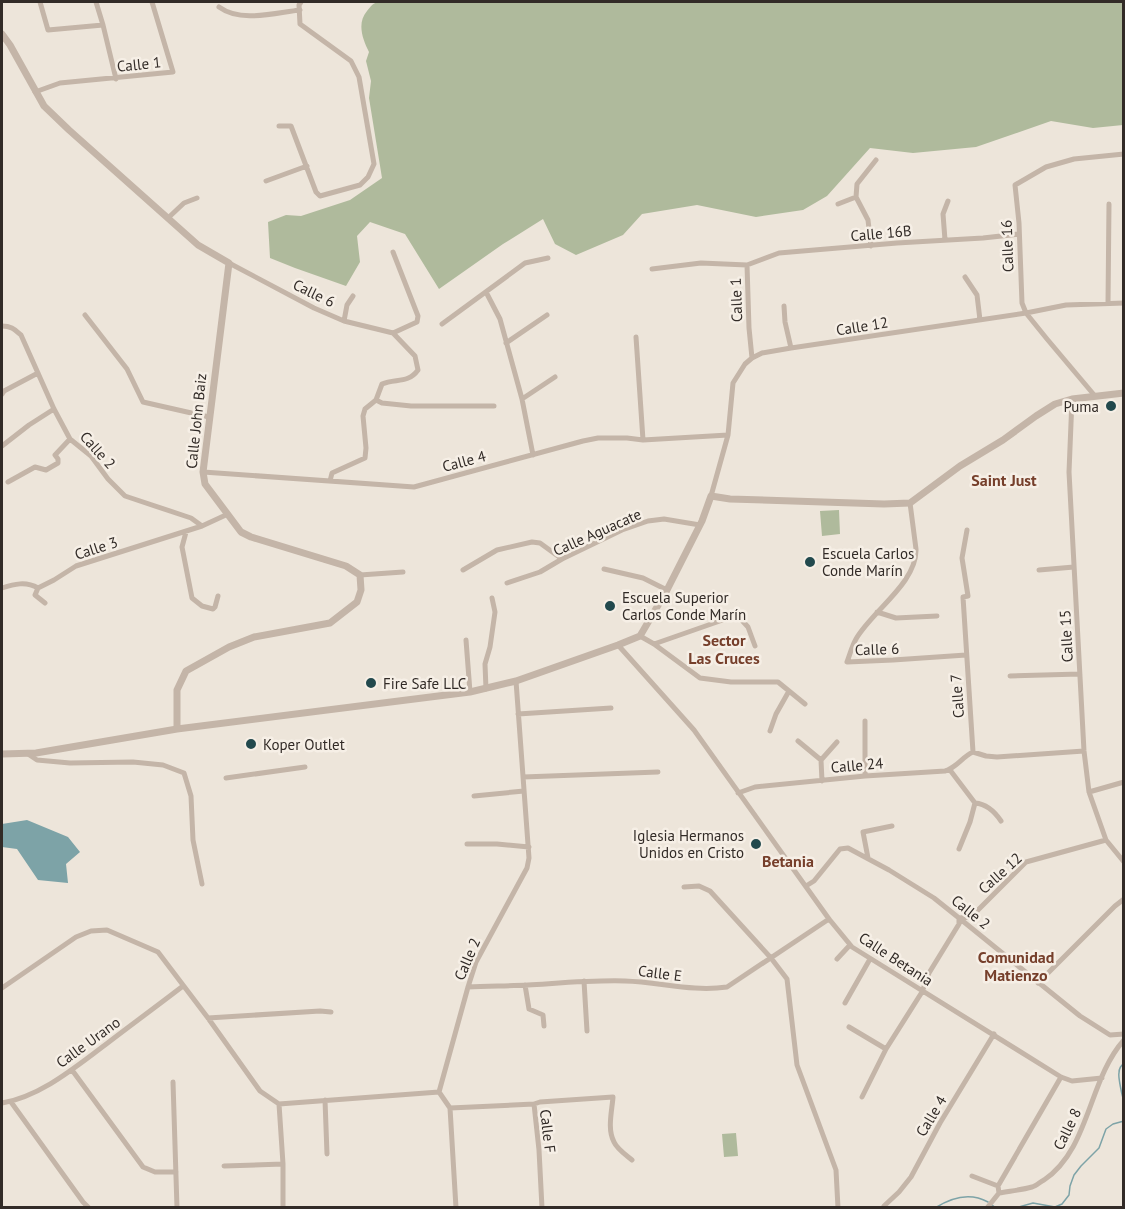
<svg xmlns="http://www.w3.org/2000/svg" width="1125" height="1209" font-family="'PT Sans',sans-serif">
  <style>
    .green { fill: #afba9c }
    .water { fill: #7da3a7 }
    .lines { fill: none; stroke-linecap: round; stroke-linejoin: round }
    .stream { stroke: #7da3a7; stroke-width: 1.5 }
    .minor { stroke: #c4b5a8; stroke-width: 5 }
    .tertiary { stroke: #c4b5a8; stroke-width: 7 }
    .poi-dot { fill: #22494d; stroke: #f6efe6; stroke-width: 2 }
    .labels { text-anchor: middle; dominant-baseline: central; stroke-width: 5; stroke-linejoin: round; paint-order: stroke }
    .street-label { font-size: 15px; fill: #322b27; stroke: #f6efe6 }
    .poi-label { font-size: 15px; fill: #322b27; stroke: #f6efe6; text-anchor: start }
    .neighbourhood-label { font-size: 16px; font-weight: bold; fill: #763f2b; stroke: #f6efe6 }
  </style>
  <rect width="100%" height="100%" fill="#ede5da"/>
  <path class="green" d="M 378,2 L 1123,2 L 1123,125 L 1093,128 L 1051,121 L 976,147 L 913,153 L 870,148 L 827,196 L 803,210 L 756,217 L 697,205 L 642,214 L 623,235 L 576,255 L 555,244 L 543,219 L 503,244 L 439,289 L 405,234 L 370,222 L 357,236 L 360,262 L 346,286 L 295,268 L 270,258 L 268,222 L 286,215 L 301,216 L 350,200 L 382,178 L 369,98 L 371,81 L 366,61 L 369,52 C 362,38 357,23 367,11 C 371,6 373,3 378,2 Z
    M 839,510 L 840,534 L 822,536 L 820,511 Z
    M 736,1133 L 738,1156 L 724,1157 L 722,1134 Z"/>
  <path class="water" d="M 27,820 L 68,837 L 80,852 L 66,864 L 68,883 L 38,880 L 17,849 L 2,847 L 2,824 Z"/>
  <g class="lines">
    <path class="stream" d="M 1124,1063 C 1121,1066 1119,1068 1119,1073 C 1118,1076 1122,1097 1124,1100
      M 992,1205 L 996,1208
      M 935,1208 C 952,1197 970,1192 988,1202
      M 1015,1208 L 1033,1203 L 1055,1207 L 1062,1204 L 1069,1195 L 1070,1186 L 1074,1175 L 1081,1166 L 1099,1148 L 1106,1129 L 1113,1124 L 1124,1121"/>
    <path class="minor" d="M 40,2 L 48,30 L 103,25 L 96,2
      M 219,7 C 241,23 274,13 300,10
      M 103,25 L 116,79
      M 35,92 L 60,83 L 173,72 L 152,2
      M 279,126 L 291,126 L 316,192 L 320,196 L 360,185 L 368,177 L 374,164 L 359,77 L 351,61 L 300,24 L 299,5 L 301,2
      M 266,181 L 307,166
      M 838,204 L 856,197
      M 168,218 L 184,203 L 197,198
      M 945,240 L 943,214 L 948,201
      M 871,246 L 868,220 L 856,197 L 857,184 L 876,160
      M 229,263 L 314,308 L 344,321 L 393,333 L 417,322 L 418,316 L 393,252
      M 747,265 L 749,328 L 752,358
      M 652,269 L 701,263 L 747,265 L 779,253 L 897,243 L 983,238 L 1019,234
      M 965,277 L 977,295 L 980,320
      M 486,292 L 500,319 L 522,399 L 533,455
      M 1108,304 L 1109,204
      M 784,306 L 785,322 L 791,348
      M 85,315 L 127,369 L 143,402 L 209,417
      M 344,321 L 347,305 L 353,296
      M 442,324 L 525,263 L 548,258
      M 2,326 C 11,326 14,329 21,335 L 54,409 L 70,439 L 91,456 L 108,479 L 125,496 L 191,518 L 202,526 L 228,514
      M 636,337 L 643,440
      M 506,343 L 547,315
      M 2,394 L 4,391 L 38,373
      M 1095,396 L 1047,339 L 1026,313 L 1022,303 L 1019,223 L 1015,185 L 1046,167 L 1074,159 L 1124,154
      M 522,399 L 555,377
      M 1072,399 L 1069,472 L 1084,751 L 1089,792 L 1106,840 L 1124,862
      M 376,400 L 382,403 L 411,406 L 494,406
      M 2,446 L 29,425 L 54,409
      M 203,472 L 414,487 L 583,441 L 598,438 L 627,438 L 643,440 L 728,435
      M 330,481 L 332,473 L 365,458 L 366,448 L 363,416 L 365,409 L 376,400 L 382,384 C 395,378 408,384 418,370 L 415,356 L 393,333
      M 8,482 L 35,467 L 46,470 L 58,463 L 58,459 L 55,455 L 70,439
      M 711,496 L 728,435 L 733,383 L 745,364 L 752,358 L 762,353 L 791,348 L 1026,313 L 1066,305 L 1124,303
      M 910,503 L 916,549 C 917,583 872,611 856,639 C 852,646 850,654 847,662 L 893,660 L 966,655
      M 967,530 L 962,558 L 968,596 L 963,597 L 973,752
      M 186,532 L 182,547 L 192,598 L 202,606 L 213,609 L 215,607 L 218,596
      M 604,569 L 643,578 L 667,590
      M 463,570 L 497,550 L 532,542 L 540,543 L 562,559
      M 1039,570 L 1074,567
      M 360,575 L 403,572
      M 507,583 L 540,572 L 562,559 L 622,530 L 648,521 L 664,519 L 700,525
      M 2,588 C 14,584 26,581 38,588 L 54,580 L 76,566 L 202,526
      M 38,588 L 35,595 L 45,603
      M 877,612 L 896,618 L 937,616
      M 640,636 L 654,644 L 700,678 L 731,682 L 778,682 L 805,704
      M 466,640 L 470,692
      M 654,644 L 737,615 L 748,627 L 755,646
      M 618,645 L 694,730 L 829,919 L 852,947 L 1061,1077 L 1072,1081 L 1102,1078
      M 1010,676 L 1080,674
      M 486,689 L 485,664 L 490,647 L 495,612 L 492,598
      M 518,714 L 611,708
      M 770,731 L 776,714 L 789,691
      M 798,741 L 821,760 L 822,781
      M 973,752 L 986,756 L 997,757 L 1084,751
      M 28,754 L 37,760 L 70,763 L 133,762 L 163,765 L 184,773 L 191,796 L 193,840 L 202,884
      M 821,760 L 837,742
      M 950,770 L 975,803 L 970,822 L 959,849
      M 865,776 L 865,721
      M 523,777 L 658,772
      M 226,778 L 305,767
      M 1089,792 L 1124,782
      M 738,793 L 755,787 L 865,776 L 945,771 C 956,768 962,757 973,752
      M 474,796 L 524,791
      M 975,803 C 986,804 995,812 1001,821
      M 467,844 L 497,844 L 529,847
      M 868,858 L 863,832 L 892,826
      M 806,886 L 814,881 L 840,849 L 848,848 L 889,870 L 934,898 L 959,918 L 1080,1016 L 1110,1035 L 1124,1034
      M 684,887 L 699,886 L 710,891 L 771,958 L 787,979 L 797,1065 L 836,1170 L 838,1208
      M 837,959 L 850,945
      M 584,981 L 587,1031
      M 1038,983 L 1115,906 L 1124,899
      M 525,985 L 529,1009 L 543,1015 L 544,1026
      M 468,987 C 488,986 508,986 528,985 C 561,983 593,980 625,981 C 660,982 692,992 727,987 L 829,919
      M 2,988 L 76,937 L 91,931 L 107,930 L 158,952 L 208,1018 L 260,1091 L 279,1104 L 439,1092
      M 845,1003 L 870,959
      M 208,1018 L 320,1011 L 331,1012
      M 849,1027 L 886,1049
      M 72,1070 L 143,1167 L 155,1172 L 176,1172
      M 173,1082 L 177,1208
      M 439,1092 L 468,987 L 476,962 L 527,868 L 529,858 L 516,681
      M 439,1092 L 450,1108 L 456,1208
      M 862,1097 L 886,1049 L 922,992 L 929,973 L 959,924 L 959,918 L 971,917 L 1026,862 L 1106,840
      M 325,1100 L 327,1154
      M 11,1102 L 83,1202 L 89,1208
      M 2,1103 C 41,1096 74,1068 105,1045 C 131,1025 157,1006 183,986
      M 279,1104 L 283,1164 L 283,1208
      M 534,1104 L 539,1150 L 542,1208
      M 450,1108 L 534,1104 L 540,1102 L 613,1097 C 612,1111 607,1129 614,1142 C 617,1149 626,1155 632,1160
      M 224,1166 L 283,1164
      M 972,1176 L 998,1186
      M 999,1193 C 1010,1191 1022,1190 1032,1187 C 1036,1186 1040,1182 1044,1180 C 1090,1149 1088,1080 1124,1040
      M 999,1193 L 998,1186 L 1061,1077
      M 884,1206 L 899,1192 L 911,1177 L 940,1123 L 994,1034
      M 987,1208 L 999,1193"/>
    <path class="tertiary" d="M 2,34 L 10,45 L 44,106 L 69,130 L 198,245 L 229,263 L 203,472 L 205,484 L 241,532 L 251,537 L 346,566 L 360,575 L 361,590 L 357,602 L 330,623 L 254,637 L 229,647 L 186,671 L 177,690 L 177,729
      M 2,754 L 36,753 L 177,729 L 470,692 L 516,681 L 618,645 L 640,636 L 667,590 L 702,521 L 711,496 L 730,499 L 884,504 L 910,503 L 960,466 L 1003,440 L 1036,416 L 1055,404 L 1072,399 L 1124,393"/>
  </g>
  <g class="poi-dot">
    <circle cx="1111" cy="406" r="6"/>
    <circle cx="810" cy="562" r="6"/>
    <circle cx="610" cy="606" r="6"/>
    <circle cx="371" cy="683" r="6"/>
    <circle cx="251" cy="744" r="6"/>
    <circle cx="756" cy="844" r="6"/>
  </g>
  <g class="labels">
    <g class="street-label">
      <text transform="translate(139 64) rotate(-6)">Calle 1</text>
      <text transform="translate(881 233) rotate(-5)">Calle 16B</text>
      <text transform="translate(1007 246) rotate(-92)">Calle 16</text>
      <text transform="translate(314 293) rotate(26)">Calle 6</text>
      <text transform="translate(736 300) rotate(-92)">Calle 1</text>
      <text transform="translate(862 326) rotate(-9)">Calle 12</text>
      <text transform="translate(196 421) rotate(-84)">Calle John Baiz</text>
      <text transform="translate(98 450) rotate(48)">Calle 2</text>
      <text transform="translate(464 461) rotate(-15)">Calle 4</text>
      <text transform="translate(597 532) rotate(-24)">Calle Aguacate</text>
      <text transform="translate(96 548) rotate(-18)">Calle 3</text>
      <text transform="translate(1066 636) rotate(-93)">Calle 15</text>
      <text transform="translate(877 649) rotate(-2)">Calle 6</text>
      <text transform="translate(957 696) rotate(-94)">Calle 7</text>
      <text transform="translate(857 765) rotate(-5)">Calle 24</text>
      <text transform="translate(1000 873) rotate(-42)">Calle 12</text>
      <text transform="translate(971 912) rotate(39)">Calle 2</text>
      <text transform="translate(467 959) rotate(-67)">Calle 2</text>
      <text transform="translate(896 959) rotate(33)">Calle Betania</text>
      <text transform="translate(660 973) rotate(7)">Calle E</text>
      <text transform="translate(88 1042) rotate(-36)">Calle Urano</text>
      <text transform="translate(931 1116) rotate(-59)">Calle 4</text>
      <text transform="translate(1067 1129) rotate(-64)">Calle 8</text>
      <text transform="translate(548 1131) rotate(83)">Calle F</text>
    </g>
    <g class="poi-label">
      <text x="1099" y="406" text-anchor="end">Puma</text>
      <text x="822" y="553">Escuela Carlos<tspan x="822" dy="17">Conde Marín</tspan></text>
      <text x="622" y="597">Escuela Superior<tspan x="622" dy="17">Carlos Conde Marín</tspan></text>
      <text x="383" y="683">Fire Safe LLC</text>
      <text x="263" y="744">Koper Outlet</text>
      <text x="744" y="835" text-anchor="end">Iglesia Hermanos<tspan x="744" dy="17">Unidos en Cristo</tspan></text>
    </g>
    <g class="neighbourhood-label">
      <text x="1004" y="480">Saint Just</text>
      <text x="724" y="640">Sector<tspan x="724" dy="18">Las Cruces</tspan></text>
      <text x="788" y="861">Betania</text>
      <text x="1016" y="957">Comunidad<tspan x="1016" dy="18">Matienzo</tspan></text>
    </g>
  </g>
  <rect width="1125" height="1209" fill="none" stroke="#322b27" stroke-width="6"/>
</svg>
